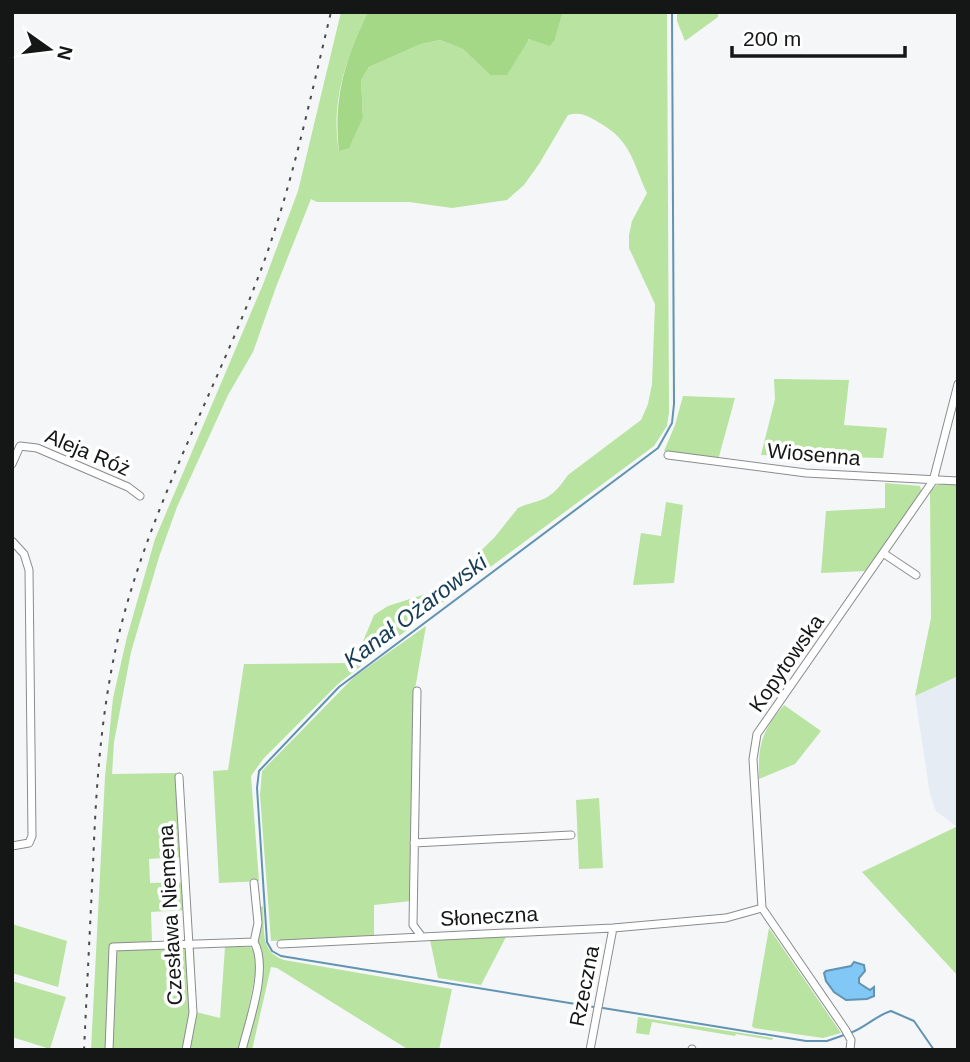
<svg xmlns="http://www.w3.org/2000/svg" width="970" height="1062" font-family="Arial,sans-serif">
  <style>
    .built { fill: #e6ecf4 }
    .green { fill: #b8e3a0 }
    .forest { fill: #a4d786 }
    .water { fill: #81c8f6; stroke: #6193b3; stroke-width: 2 }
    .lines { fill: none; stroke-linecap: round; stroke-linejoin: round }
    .stream { stroke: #6193b3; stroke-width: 2 }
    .street-casing { stroke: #8b8c8e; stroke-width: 9 }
    .street { stroke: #fff; stroke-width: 7 }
    .rail { stroke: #494a4a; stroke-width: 2; stroke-dasharray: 3.5 7; stroke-linecap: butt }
    .labels { text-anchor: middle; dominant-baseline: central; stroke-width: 7; stroke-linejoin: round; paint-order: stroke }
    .street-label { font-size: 21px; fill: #151616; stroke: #fff }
    .water-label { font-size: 23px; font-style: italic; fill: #163d55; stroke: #fff }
  </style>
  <rect width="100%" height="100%" fill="#f5f6f8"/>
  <path class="built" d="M 958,676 L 958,826 L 957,827 L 936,811 L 930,794 L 915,696 Z"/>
  <path class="green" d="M 341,12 L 368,12 C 347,54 330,104 339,151 L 363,117 L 361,80 L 369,67 L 421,44 L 440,40 L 463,49 L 490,75 L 530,39 L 555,39 L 563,12 L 667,12 L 669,412 L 667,426 L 654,446 L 435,608 L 338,684 L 264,758 L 251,776 L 259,881 L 219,883 L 213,771 L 228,770 L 244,664 L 354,663 L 374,615 L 388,606 L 441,589 L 494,538 L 518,508 C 526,504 533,503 541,500 C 553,496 561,485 568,475 L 641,420 L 648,404 L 652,384 L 655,304 L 629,248 L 629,235 L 632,221 L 647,193 C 632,161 632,141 598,122 C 586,115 581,112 568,115 L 539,164 L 524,185 L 507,200 L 452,208 L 409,202 L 317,202 L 311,199 L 276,287 L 253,352 L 228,395 L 177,507 L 159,557 L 131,652 L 114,742 L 112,774 L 176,773 L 181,857 L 149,859 L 150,883 L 183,882 L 185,910 L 151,912 L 152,943 L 109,944 L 106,1050 L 91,1050 L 105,777 L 113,698 L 127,637 L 155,539 L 264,282 L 298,191 Z
    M 677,12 L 718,12 L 718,17 L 685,41 L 677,21 Z
    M 774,379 L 849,380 L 844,425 L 887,428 L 883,458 L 761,455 L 775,399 Z
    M 683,396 L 735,398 L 718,460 L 664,451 L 675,425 Z
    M 885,483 L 920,486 L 922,493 L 865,571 L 821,573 L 826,511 L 885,508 Z
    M 938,484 L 958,485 L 958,676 L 915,696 L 931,618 L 930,491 Z
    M 666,502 L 683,505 L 674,583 L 633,585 L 641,533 L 661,536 Z
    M 426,626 L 415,689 L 411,901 L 374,905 L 374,936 L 271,941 L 260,795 L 262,771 L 354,677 Z
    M 784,705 L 821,731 L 795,764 L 759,779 C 758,745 761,732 784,705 Z
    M 599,798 L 603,868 L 579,869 L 576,800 Z
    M 958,826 L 958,976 L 862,872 Z
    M 263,906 C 265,930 259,951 284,960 L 452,989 L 439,1050 L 409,1050 L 277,968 L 271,967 L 252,1050 L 244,1050 L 262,964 L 257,943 L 259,908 Z
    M 12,924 L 67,941 L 58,987 L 12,973 Z
    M 769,928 L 841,1033 L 823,1038 L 754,1028 L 752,1026 Z
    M 507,935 L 481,985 L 438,978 L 430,940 Z
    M 194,947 L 196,1012 L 220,1018 L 225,947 L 250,947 L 255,951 L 257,966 L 240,1050 L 213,1048 L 212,1050 L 111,1050 L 116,951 L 119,948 Z
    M 12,981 L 66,997 L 50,1049 L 12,1037 Z
    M 638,1017 L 773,1038 L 772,1040 L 736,1034 L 735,1036 L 652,1022 L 649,1035 L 636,1033 Z"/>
  <path class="forest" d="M 368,12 L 563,12 L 555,39 L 550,46 L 529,39 L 507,75 L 490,75 L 463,49 L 440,40 L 421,44 L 369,67 L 361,80 L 363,117 L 349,148 L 339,151 C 333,100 345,58 368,12 Z"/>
  <path class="water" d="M 854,962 L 864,965 L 865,971 L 859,978 L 859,983 L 870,990 L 874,987 L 874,996 L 867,999 L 846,1000 L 834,992 L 826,981 L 824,973 L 826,971 L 851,966 Z"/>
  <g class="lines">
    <path class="stream" d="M 594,1007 L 281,956 L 272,951 L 267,942 L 257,788 L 259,771 L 339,687 L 658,448 L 672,423 L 674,404 L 672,12
      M 603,1008 L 806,1041 L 827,1041 L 844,1035
      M 850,1033 C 865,1028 875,1016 891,1011 L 914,1021 L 934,1050"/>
    <g class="street-casing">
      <path id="street" d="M 668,455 L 806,473 L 958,481
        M 12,464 L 20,446 L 37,448 L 128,487 L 140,496
        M 12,541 L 24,554 L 29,570 L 32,836 L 29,843 L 12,846
        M 883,553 L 916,575
        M 417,691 L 413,925 L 422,937 L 613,928 L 726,918 L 762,908
        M 179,777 L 193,1013 L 186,1050
        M 414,843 L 571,835
        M 281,944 L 422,937
        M 109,1050 L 113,947 L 254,942
        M 242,1050 C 249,1021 269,968 254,942 L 258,923 L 254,883
        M 590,1050 L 613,928
        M 692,1050 L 692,1049
        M 850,1050 L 851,1040 L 845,1029 L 762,908 L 753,759 L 757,734 L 933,481 L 958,384"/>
    </g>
    <use href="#street" class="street"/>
    <path class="rail" d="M 84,1050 C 87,988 90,927 93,866 C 96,786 101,708 120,630 C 150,509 211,399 256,283 C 290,196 309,103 331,12"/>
  </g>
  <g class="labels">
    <g class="street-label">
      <text transform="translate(88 452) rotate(23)">Aleja Róż</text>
      <text transform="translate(814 454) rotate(5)">Wiosenna</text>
      <text transform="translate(786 663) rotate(-55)">Kopytowska</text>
      <text transform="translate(170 915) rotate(-93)">Czesława Niemena</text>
      <text transform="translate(489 916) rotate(-3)">Słoneczna</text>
      <text transform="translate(584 986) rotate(-79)">Rzeczna</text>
    </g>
    <g class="water-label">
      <text transform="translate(415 611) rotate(-37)">Kanał Ożarowski</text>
    </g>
  </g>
  <rect width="970" height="1062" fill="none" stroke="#151616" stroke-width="28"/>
  <g transform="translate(49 49) rotate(104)" stroke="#ffffff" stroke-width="5" paint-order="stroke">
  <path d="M0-5L12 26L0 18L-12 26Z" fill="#151616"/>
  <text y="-10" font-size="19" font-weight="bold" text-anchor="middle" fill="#151616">N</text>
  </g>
  <path d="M732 46v10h173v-10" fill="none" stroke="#151616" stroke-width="3.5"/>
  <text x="743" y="46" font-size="21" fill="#151616" stroke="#ffffff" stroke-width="5" paint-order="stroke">200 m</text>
</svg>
